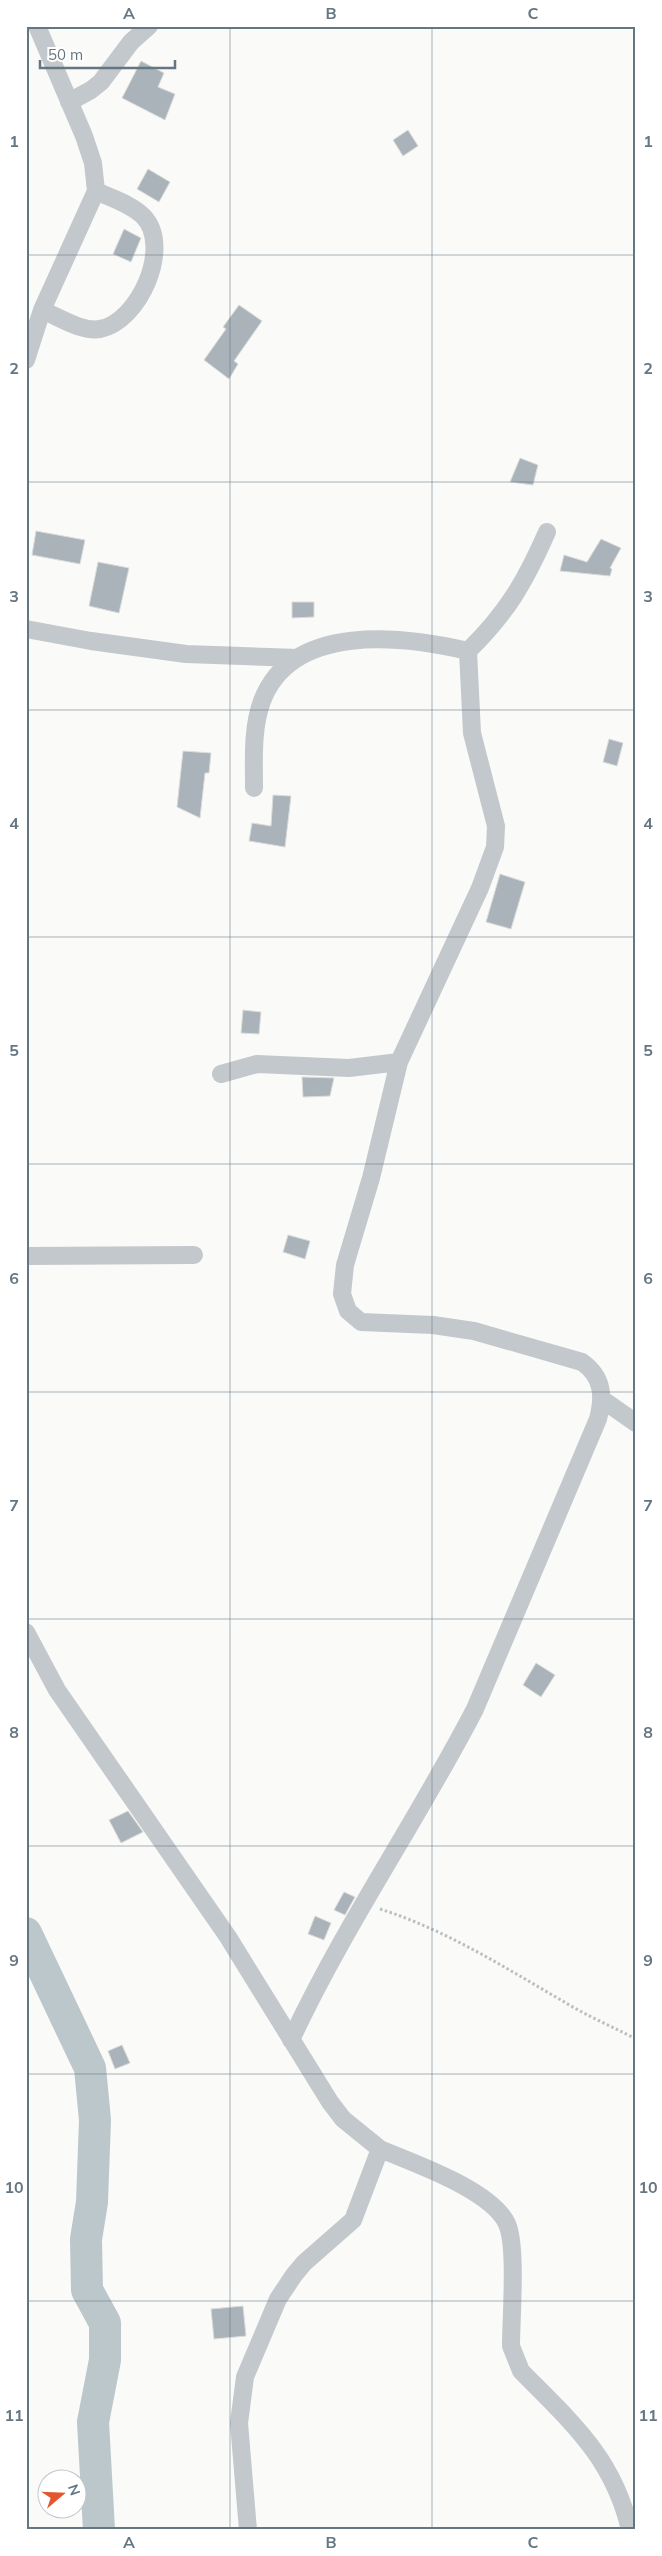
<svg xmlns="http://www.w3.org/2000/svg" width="662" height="2556" font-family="Mulish,sans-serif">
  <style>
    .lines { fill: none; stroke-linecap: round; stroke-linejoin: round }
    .river { stroke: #bbc7cb; stroke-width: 32 }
    .building { fill: #aab3b9; stroke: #dcdcda }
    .path { stroke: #bbbfc2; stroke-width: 3; stroke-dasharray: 2.5 2.5; stroke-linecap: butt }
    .minor { stroke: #c3c8cc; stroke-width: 18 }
    .grid { fill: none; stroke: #657683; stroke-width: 1; stroke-opacity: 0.55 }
    .neatline { fill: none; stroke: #657683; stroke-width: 2 }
    .grid-label { font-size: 16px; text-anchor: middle; font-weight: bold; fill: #657683 }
  </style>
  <rect width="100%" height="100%" fill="#fafaf8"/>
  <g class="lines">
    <path class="river" d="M 26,1933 L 90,2068 L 95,2120 L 92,2202 L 86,2239 L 87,2290 L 105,2323 L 105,2360 L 93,2422 L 99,2530"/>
  </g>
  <path class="building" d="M 141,61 L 164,73 L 158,87 L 175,94 L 165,120 L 122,98 Z
    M 408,130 L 418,146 L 403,156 L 393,140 Z
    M 148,169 L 170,182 L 159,202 L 137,189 Z
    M 124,229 L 141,238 L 131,262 L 113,254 Z
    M 239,305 L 262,321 L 234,361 L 238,364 L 229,379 L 204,360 L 226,329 L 223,327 Z
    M 520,458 L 538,465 L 533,485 L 510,482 Z
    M 36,531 L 85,540 L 80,564 L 32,555 Z
    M 601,539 L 621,548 L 610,568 L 612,569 L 610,576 L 560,571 L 564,555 L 587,562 Z
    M 98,562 L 129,568 L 119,613 L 89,606 Z
    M 292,602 L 314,602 L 314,617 L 292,618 Z
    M 609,739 L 623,743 L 617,766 L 603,762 Z
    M 183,751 L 211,753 L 209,773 L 205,773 L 200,818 L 177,807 Z
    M 273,795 L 291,796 L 285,847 L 249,841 L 252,823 L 271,826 Z
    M 500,874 L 525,882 L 511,929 L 486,922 Z
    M 243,1010 L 261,1012 L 259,1034 L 241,1033 Z
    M 302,1077 L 334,1078 L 330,1096 L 303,1097 Z
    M 288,1235 L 310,1241 L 305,1259 L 283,1252 Z
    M 536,1663 L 555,1675 L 541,1697 L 523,1685 Z
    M 128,1811 L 143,1832 L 121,1843 L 109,1820 Z
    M 344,1892 L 355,1897 L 345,1915 L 334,1910 Z
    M 315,1916 L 331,1923 L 324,1940 L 308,1934 Z
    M 122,2045 L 130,2063 L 115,2069 L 108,2051 Z
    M 243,2306 L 246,2336 L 214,2339 L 211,2309 Z"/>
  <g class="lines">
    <path class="path" d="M 380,1909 C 446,1930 502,1966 561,2000 C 585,2015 611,2026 636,2039"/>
    <path class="minor" d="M 69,102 L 91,90 L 101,82 L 131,42 L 149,26
      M 42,310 C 59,317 81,332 100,329 C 139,322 173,246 143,216 C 131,204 111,198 96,191
      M 26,360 L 42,310 L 96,191 L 93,163 L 84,136 L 37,26
      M 26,629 L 91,641 L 186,654 L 298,658
      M 468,651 C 507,613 525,582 547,532
      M 254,788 C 254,759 252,728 262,701 C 292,622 403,636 468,651 L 472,733 L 496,826 L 495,847 L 480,888 L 399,1062 L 371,1178 L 345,1265 L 342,1294 L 348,1311 L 361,1322 L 433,1325 L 474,1331 L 582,1362 C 603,1377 604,1396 598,1419 L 475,1709 C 417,1821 344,1926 291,2040
      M 221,1074 L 257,1064 L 349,1068 L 399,1062
      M 26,1256 L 194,1255
      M 603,1400 L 636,1423
      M 26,1632 L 57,1690 L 228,1937 L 330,2102 L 343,2119 L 380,2149 L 353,2220 L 304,2263 L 294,2275 L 278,2299 L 245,2377 L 239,2423 L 248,2530
      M 380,2149 C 413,2163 492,2190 507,2224 C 517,2246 511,2318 511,2346 L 521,2371 C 571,2422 613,2457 630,2530"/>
  </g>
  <path class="grid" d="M 230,26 L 230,2530M 432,26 L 432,2530M 26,255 L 636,255M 26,482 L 636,482M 26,710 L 636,710M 26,937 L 636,937M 26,1164 L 636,1164M 26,1392 L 636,1392M 26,1619 L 636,1619M 26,1846 L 636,1846M 26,2074 L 636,2074M 26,2301 L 636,2301"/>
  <rect width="662" height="2556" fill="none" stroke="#ffffff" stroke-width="55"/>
  <g transform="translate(62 2494) rotate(71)"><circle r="24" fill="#ffffff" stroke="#c1c8cd"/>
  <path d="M0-4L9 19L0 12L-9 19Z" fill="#e4572e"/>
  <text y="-8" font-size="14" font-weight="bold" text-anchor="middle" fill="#657683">N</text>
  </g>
  <path d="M40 60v8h135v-8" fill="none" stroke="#657683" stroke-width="2.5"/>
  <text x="48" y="60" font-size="15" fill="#657683" stroke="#ffffff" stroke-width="4" paint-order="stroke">50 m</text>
  <rect x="28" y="28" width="606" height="2500" class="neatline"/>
  <g class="grid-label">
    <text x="129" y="19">A</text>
    <text x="331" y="19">B</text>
    <text x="533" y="19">C</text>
    <text x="14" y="147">1</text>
    <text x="648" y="147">1</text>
    <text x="14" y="374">2</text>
    <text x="648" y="374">2</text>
    <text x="14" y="602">3</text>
    <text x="648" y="602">3</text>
    <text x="14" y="829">4</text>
    <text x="648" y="829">4</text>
    <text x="14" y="1056">5</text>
    <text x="648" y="1056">5</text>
    <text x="14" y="1284">6</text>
    <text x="648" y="1284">6</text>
    <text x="14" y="1511">7</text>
    <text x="648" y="1511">7</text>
    <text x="14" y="1738">8</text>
    <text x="648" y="1738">8</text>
    <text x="14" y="1966">9</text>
    <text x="648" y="1966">9</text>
    <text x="14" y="2193">10</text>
    <text x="648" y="2193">10</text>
    <text x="14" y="2421">11</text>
    <text x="648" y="2421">11</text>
    <text x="129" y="2548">A</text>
    <text x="331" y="2548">B</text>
    <text x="533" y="2548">C</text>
  </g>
</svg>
